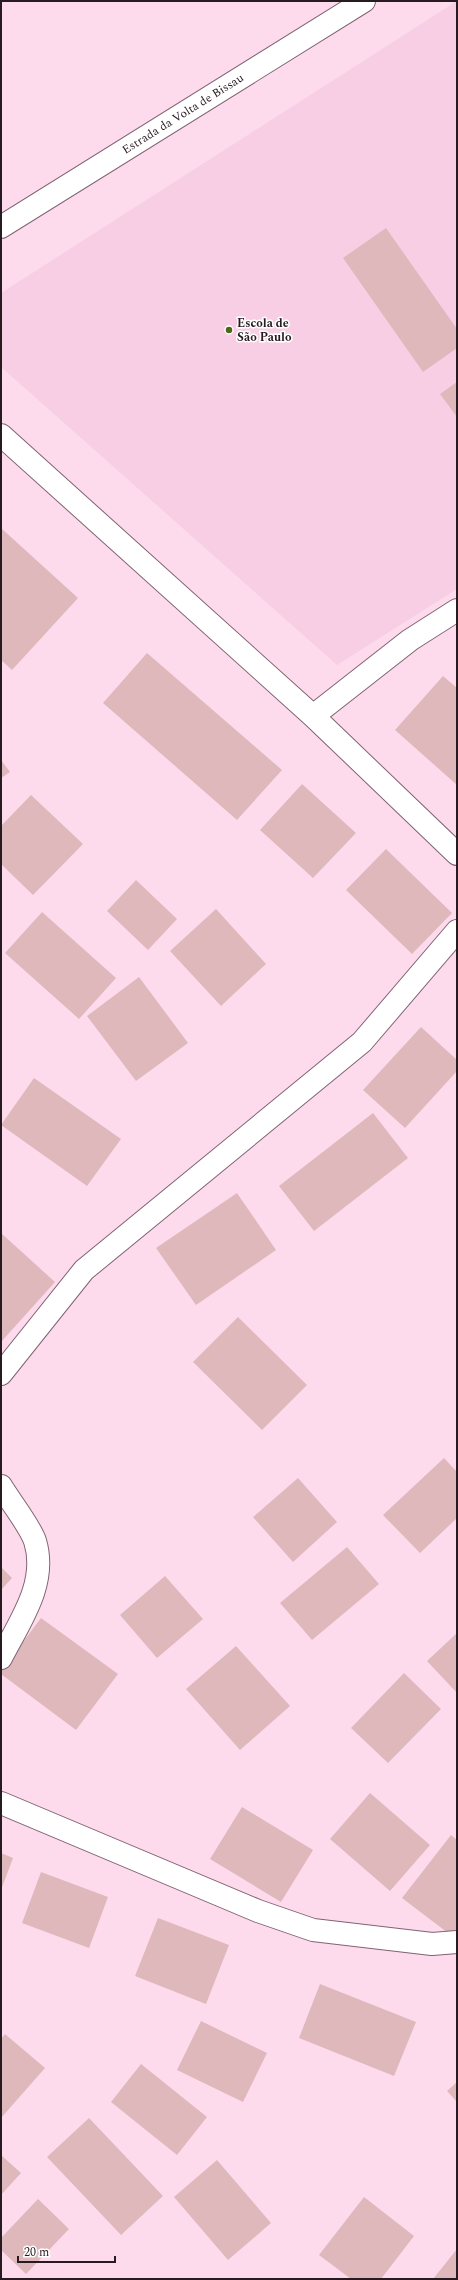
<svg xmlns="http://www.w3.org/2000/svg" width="458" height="2280" font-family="Spectral,serif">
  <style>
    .built { fill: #f7cee4 }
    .building { fill: #dfb8bb }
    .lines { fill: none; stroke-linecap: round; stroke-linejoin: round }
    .minor-casing { stroke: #806373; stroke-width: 24 }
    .major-casing { stroke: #806373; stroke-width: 24 }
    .minor { stroke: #fff; stroke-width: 22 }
    .major { stroke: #fff; stroke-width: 22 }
    .poi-dot { fill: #4c6719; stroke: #fff; stroke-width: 1.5 }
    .labels { text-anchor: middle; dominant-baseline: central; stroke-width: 3; stroke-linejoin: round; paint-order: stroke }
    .street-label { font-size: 12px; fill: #271b21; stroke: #fff }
    .poi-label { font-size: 12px; font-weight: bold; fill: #271b21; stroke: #fff; text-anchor: start }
  </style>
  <rect width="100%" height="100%" fill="#fddbed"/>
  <path class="built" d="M 457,1 L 457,589 L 337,665 L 1,367 L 1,293 Z"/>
  <path class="building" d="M 386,228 L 457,329 L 457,348 L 423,372 L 343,258 Z
    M 457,382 L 457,417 L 440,394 Z
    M 1,528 L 78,598 L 12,670 L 1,660 Z
    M 147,653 L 282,770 L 237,820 L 103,703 Z
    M 443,676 L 457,688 L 457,785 L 395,730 Z
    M 1,760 L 10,772 L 1,778 Z
    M 302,784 L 356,833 L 313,878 L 260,830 Z
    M 31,795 L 83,844 L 33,895 L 1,864 L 1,826 Z
    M 386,849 L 452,913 L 412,954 L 346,890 Z
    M 136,880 L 177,919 L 148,950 L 107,911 Z
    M 216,909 L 266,964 L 221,1006 L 170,951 Z
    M 42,912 L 116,978 L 79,1019 L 5,953 Z
    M 139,977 L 188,1043 L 136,1081 L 87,1016 Z
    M 421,1027 L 457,1060 L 457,1071 L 405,1128 L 363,1090 Z
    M 34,1078 L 121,1139 L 87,1186 L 1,1125 Z
    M 373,1113 L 408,1158 L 314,1231 L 279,1186 Z
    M 237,1193 L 276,1250 L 196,1305 L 156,1248 Z
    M 1,1233 L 55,1282 L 1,1342 Z
    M 238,1317 L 307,1385 L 262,1430 L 193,1362 Z
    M 444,1458 L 457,1472 L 457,1518 L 420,1553 L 383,1515 Z
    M 298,1478 L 337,1522 L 293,1562 L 253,1517 Z
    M 347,1547 L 379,1584 L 312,1640 L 280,1603 Z
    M 1,1567 L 12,1578 L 1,1590 Z
    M 165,1576 L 203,1619 L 157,1658 L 120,1615 Z
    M 41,1618 L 118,1674 L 76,1730 L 1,1674 L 1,1671 Z
    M 457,1633 L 457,1693 L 427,1661 Z
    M 236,1646 L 290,1706 L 240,1750 L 186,1689 Z
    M 404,1673 L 441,1709 L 388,1763 L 351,1728 Z
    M 370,1793 L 430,1845 L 390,1891 L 330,1839 Z
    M 242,1807 L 313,1850 L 281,1902 L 210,1859 Z
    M 451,1835 L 457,1840 L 457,1930 L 452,1936 L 402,1898 Z
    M 1,1853 L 13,1858 L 1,1890 Z
    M 41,1872 L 108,1897 L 89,1948 L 22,1923 Z
    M 158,1918 L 229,1945 L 206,2004 L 135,1976 Z
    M 320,1984 L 416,2022 L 394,2076 L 299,2038 Z
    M 201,2021 L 267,2053 L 243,2102 L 177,2070 Z
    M 5,2034 L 45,2068 L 1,2118 L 1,2039 Z
    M 141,2064 L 207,2117 L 177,2155 L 111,2102 Z
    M 457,2082 L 457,2102 L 447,2091 Z
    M 89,2118 L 163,2196 L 121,2235 L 47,2157 Z
    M 1,2155 L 21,2173 L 1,2195 Z
    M 217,2160 L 271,2223 L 228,2260 L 174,2197 Z
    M 364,2197 L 414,2236 L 381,2279 L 351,2279 L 319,2255 Z
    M 38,2199 L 69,2229 L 26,2274 L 1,2250 L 1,2238 Z
    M 457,2249 L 457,2279 L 433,2279 Z"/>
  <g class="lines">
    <g class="minor-casing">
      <path id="minor" d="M 1,435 L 313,716 L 457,854
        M 313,716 L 410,640 L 457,610
        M 1,1374 L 84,1270 L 362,1042 L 457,931
        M 1,1486 C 10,1501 30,1526 35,1541 C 48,1583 20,1621 1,1658
        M 1,1803 L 258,1911 L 313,1930 L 432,1944 L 457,1942"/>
    </g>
    <g class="major-casing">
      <path id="major" d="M 1,227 L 364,1"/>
    </g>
    <use href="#minor" class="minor"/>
    <use href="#major" class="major"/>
  </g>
  <circle class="poi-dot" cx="229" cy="330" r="4"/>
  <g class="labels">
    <g class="street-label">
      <text transform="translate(183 114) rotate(-32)">Estrada da Volta de Bissau</text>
    </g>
    <g class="poi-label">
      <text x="237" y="323">Escola de<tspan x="237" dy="14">São Paulo</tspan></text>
    </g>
  </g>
  <rect width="458" height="2280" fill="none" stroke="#271b21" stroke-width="4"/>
  <path d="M18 2256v6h97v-6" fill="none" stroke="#271b21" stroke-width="2"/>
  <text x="24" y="2256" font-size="12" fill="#271b21" stroke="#ffffff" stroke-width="3" paint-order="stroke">20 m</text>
</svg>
